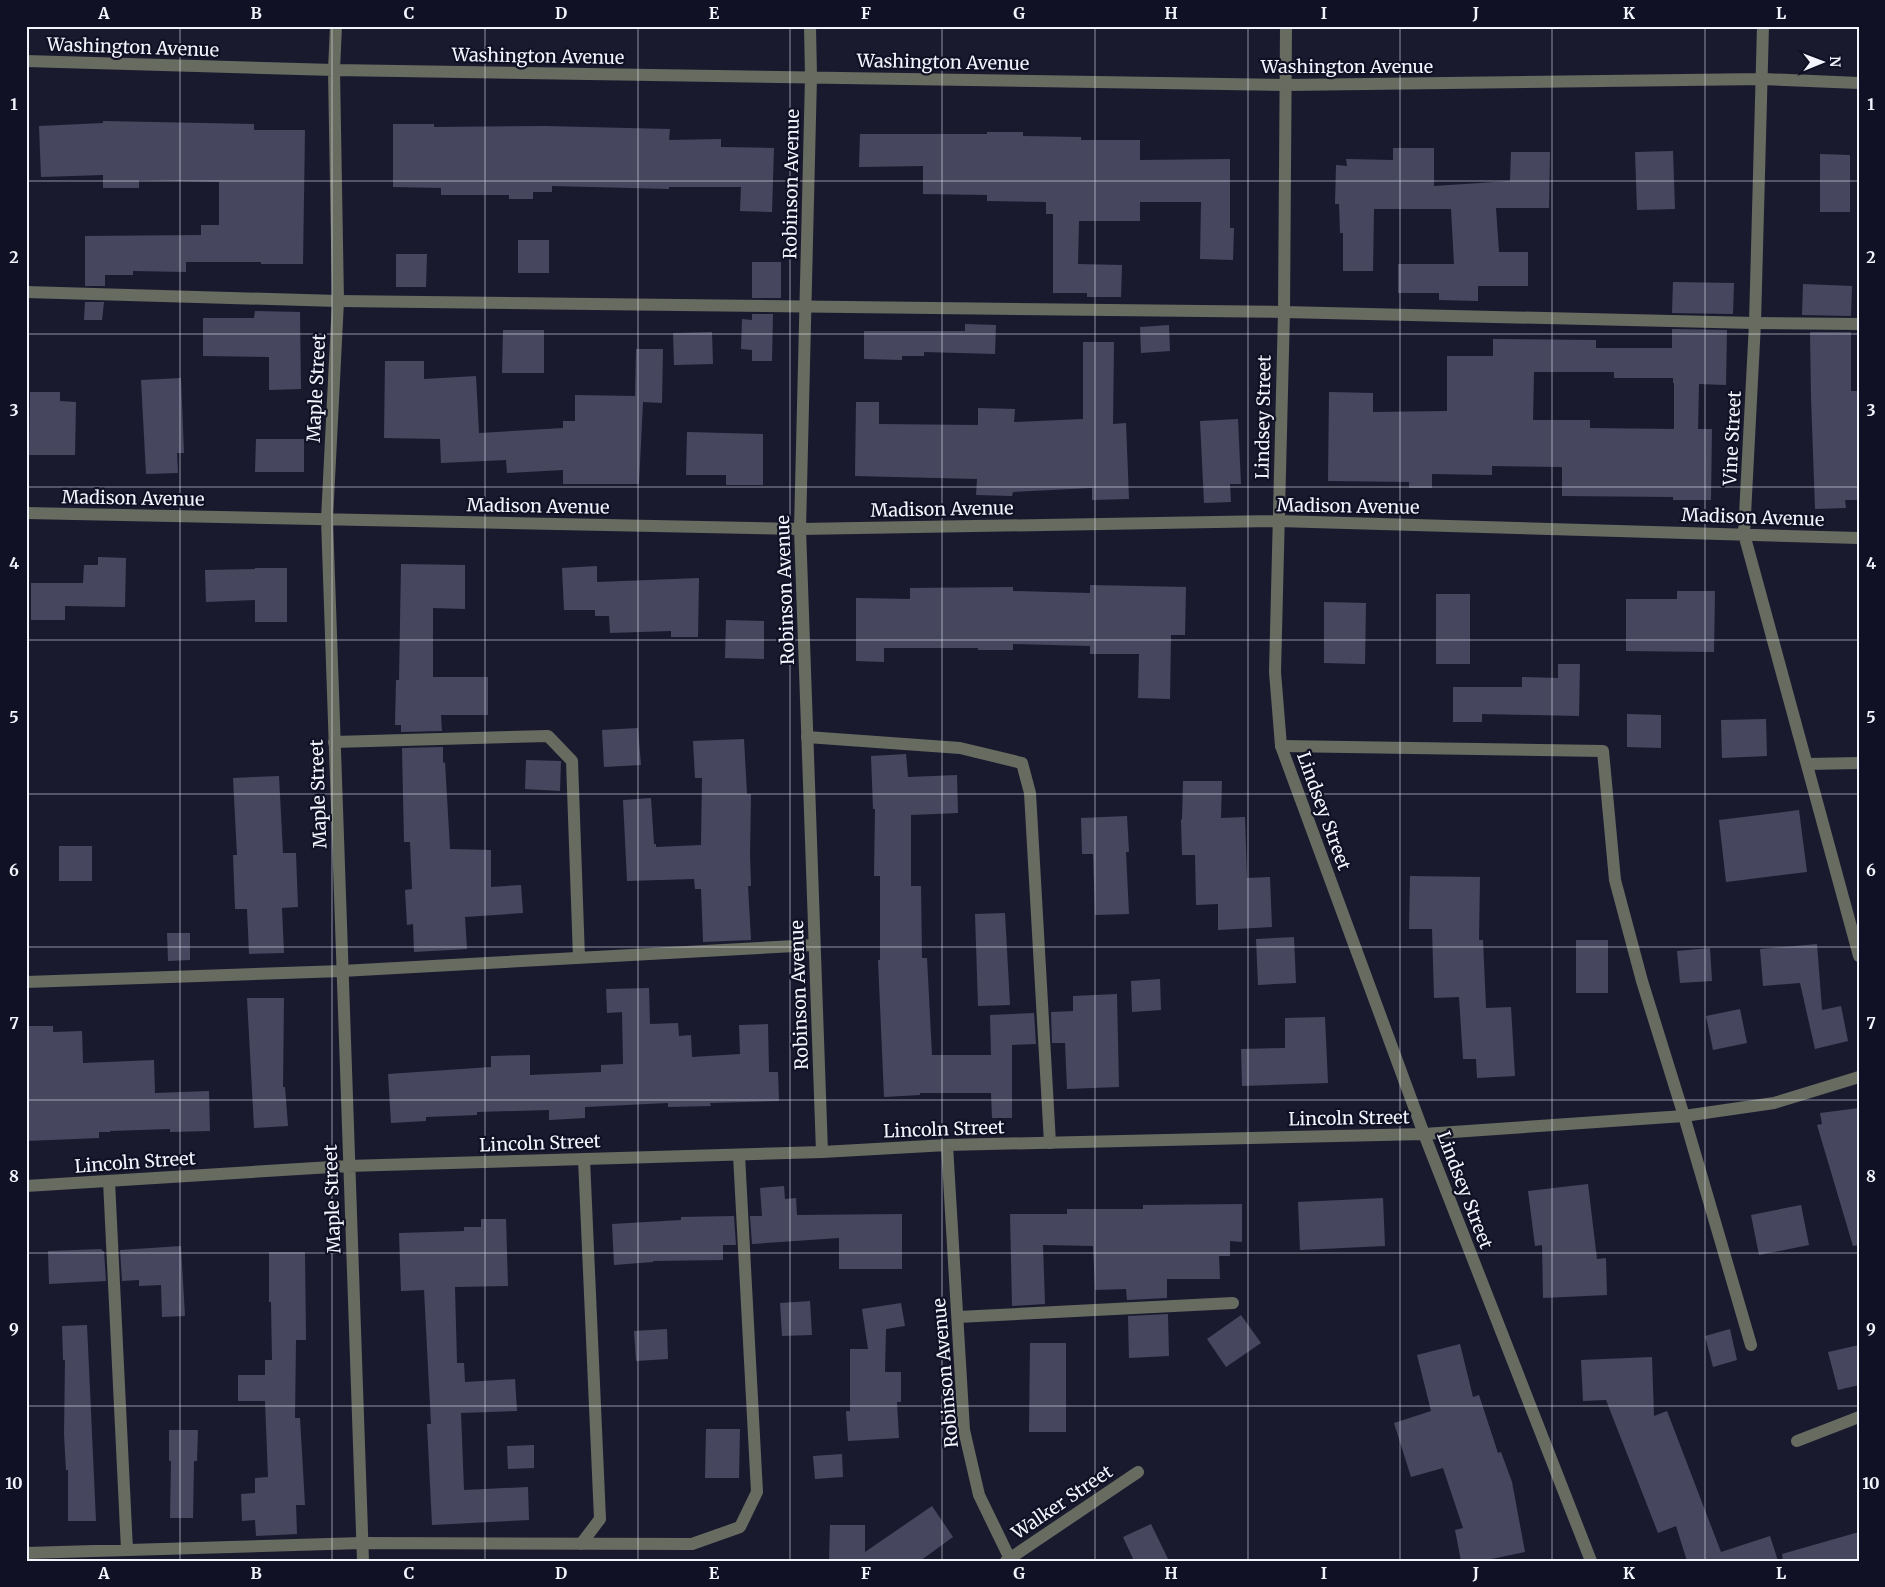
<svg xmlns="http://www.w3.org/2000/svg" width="1885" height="1587" font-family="Merriweather,serif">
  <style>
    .building { fill: #46475f; fill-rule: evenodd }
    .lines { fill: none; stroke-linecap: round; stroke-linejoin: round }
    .service { stroke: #686b60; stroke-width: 12 }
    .minor { stroke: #686b60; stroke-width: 12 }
    .grid { fill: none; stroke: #f3f4fd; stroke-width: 1; stroke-opacity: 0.55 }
    .labels { text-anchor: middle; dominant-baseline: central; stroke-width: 4.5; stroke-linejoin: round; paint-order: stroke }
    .street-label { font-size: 18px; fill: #f3f4fd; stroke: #111125 }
    .neatline { fill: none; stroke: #f3f4fd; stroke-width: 2 }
    .grid-label { font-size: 16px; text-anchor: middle; font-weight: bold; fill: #f3f4fd }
  </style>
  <rect width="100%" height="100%" fill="#1a1a2f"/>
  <path class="building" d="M 103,121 L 254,124 L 254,130 L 305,130 L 303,264 L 261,264 L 261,262 L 186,262 L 186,272 L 133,271 L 133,275 L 105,275 L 105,286 L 85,286 L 85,236 L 201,235 L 201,225 L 219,225 L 219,182 L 139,180 L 139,188 L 103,188 L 103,175 L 41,177 L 39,126 L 103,123 Z
    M 393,124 L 434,124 L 434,127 L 545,126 L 670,129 L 669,140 L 721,139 L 721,147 L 774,148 L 772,212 L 740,211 L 741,187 L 669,187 L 669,189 L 552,186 L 552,192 L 533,192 L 533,199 L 509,199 L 509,195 L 441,195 L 441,188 L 393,187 Z
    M 987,132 L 1023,132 L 1023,136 L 1081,137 L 1081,140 L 1140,140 L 1140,160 L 1230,159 L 1230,228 L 1234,228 L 1233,260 L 1200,259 L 1201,202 L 1140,202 L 1140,221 L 1079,221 L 1078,264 L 1122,265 L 1121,297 L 1087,297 L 1087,293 L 1053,293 L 1053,214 L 1046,214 L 1046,202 L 987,201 L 987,195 L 923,194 L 923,166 L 859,167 L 860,134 L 987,134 Z
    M 1393,148 L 1434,148 L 1434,186 L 1510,181 L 1511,152 L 1550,152 L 1549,208 L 1496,208 L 1499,252 L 1528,252 L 1528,286 L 1478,286 L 1478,301 L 1439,300 L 1439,293 L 1398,293 L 1398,264 L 1454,264 L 1451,209 L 1374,209 L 1373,271 L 1343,271 L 1343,233 L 1340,233 L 1339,204 L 1335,204 L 1336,165 L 1347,166 L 1346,159 L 1393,160 Z
    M 1673,151 L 1675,209 L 1637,210 L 1635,152 Z
    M 1820,154 L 1850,155 L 1850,212 L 1820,212 Z
    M 518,240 L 549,240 L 549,273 L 518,273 Z
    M 396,254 L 427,254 L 426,287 L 396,287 Z
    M 752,262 L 781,262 L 781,298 L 752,298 Z
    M 1673,282 L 1734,283 L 1733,314 L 1672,313 Z
    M 1803,284 L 1852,286 L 1851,316 L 1802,315 Z
    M 85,302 L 104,302 L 102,320 L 84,320 Z
    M 255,311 L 300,312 L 301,389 L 269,390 L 269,357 L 203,356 L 203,318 L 254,318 Z
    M 752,314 L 773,314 L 772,361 L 752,361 L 752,350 L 741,349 L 742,319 L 752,320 Z
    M 965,324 L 996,325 L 995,354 L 924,352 L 924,356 L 902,356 L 902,360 L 864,359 L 864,331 L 965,331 Z
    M 1169,325 L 1170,351 L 1141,353 L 1140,327 Z
    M 1672,329 L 1727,330 L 1726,385 L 1699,384 L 1698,429 L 1712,429 L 1711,500 L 1673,500 L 1673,497 L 1562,496 L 1562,467 L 1492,466 L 1492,475 L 1432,474 L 1432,488 L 1409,488 L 1409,482 L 1328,481 L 1329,392 L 1373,393 L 1373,412 L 1447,411 L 1447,356 L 1493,356 L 1493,339 L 1596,340 L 1596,348 L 1672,348 ZM 1534,372 L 1614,372 L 1614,378 L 1673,378 L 1673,383 L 1674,383 L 1674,429 L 1590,428 L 1590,420 L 1533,420 Z
    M 503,330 L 544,330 L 544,373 L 502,373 Z
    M 712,332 L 713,364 L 674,365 L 673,333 Z
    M 1810,332 L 1851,332 L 1851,391 L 1859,391 L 1859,500 L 1845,500 L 1846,508 L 1815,509 L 1811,397 Z
    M 1083,342 L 1114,342 L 1113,424 L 1126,423 L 1129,499 L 1092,500 L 1092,488 L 1013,492 L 1012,496 L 976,495 L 977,479 L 855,476 L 856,402 L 879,402 L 879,424 L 978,425 L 978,408 L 1015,409 L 1014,422 L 1083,419 Z
    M 636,349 L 663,349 L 662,403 L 643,402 L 639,484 L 563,484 L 563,470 L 507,473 L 506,460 L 441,463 L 440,439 L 384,438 L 385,361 L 424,361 L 424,379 L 476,376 L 479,433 L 563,428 L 563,421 L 575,421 L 575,395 L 635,396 Z
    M 181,378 L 184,453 L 177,453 L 178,473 L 146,474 L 141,380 Z
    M 30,392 L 60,392 L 60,401 L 76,402 L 75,455 L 29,455 Z
    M 1238,419 L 1241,484 L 1230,484 L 1231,502 L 1204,503 L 1200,421 Z
    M 687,432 L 763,434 L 763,485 L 726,485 L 726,475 L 686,475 Z
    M 256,439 L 304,439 L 304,472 L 255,472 Z
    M 98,557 L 126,558 L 125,607 L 65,606 L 65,620 L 31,620 L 31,583 L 83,583 L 84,565 L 98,565 Z
    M 401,564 L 465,565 L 465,609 L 433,608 L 433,677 L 488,677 L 488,715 L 441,715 L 442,731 L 401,732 L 401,725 L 395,725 L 396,680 L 399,680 Z
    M 597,566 L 597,582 L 699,578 L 698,637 L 671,637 L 671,631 L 610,633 L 609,616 L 595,616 L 595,610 L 564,610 L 562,568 Z
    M 255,568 L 287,568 L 287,622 L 255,622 L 255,600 L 206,602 L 205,570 L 255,569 Z
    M 1090,585 L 1186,587 L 1185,635 L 1171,635 L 1170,699 L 1138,698 L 1139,654 L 1090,654 L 1090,646 L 1013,644 L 1013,650 L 978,650 L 978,648 L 884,648 L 884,662 L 856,661 L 856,598 L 910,599 L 910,588 L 1013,587 L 1013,591 L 1090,593 Z
    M 1677,591 L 1715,591 L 1714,652 L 1626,651 L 1626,599 L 1677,599 Z
    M 1436,594 L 1470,594 L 1470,664 L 1436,664 Z
    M 1324,602 L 1366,603 L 1365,664 L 1324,663 Z
    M 726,620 L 764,621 L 764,659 L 725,658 Z
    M 1558,664 L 1580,664 L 1579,716 L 1482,714 L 1482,722 L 1453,722 L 1453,687 L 1522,687 L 1522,677 L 1558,678 Z
    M 1627,714 L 1661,715 L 1661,748 L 1627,747 Z
    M 1766,719 L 1767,756 L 1722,758 L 1721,720 Z
    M 638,728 L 641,765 L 604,767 L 602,730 Z
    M 744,739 L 747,794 L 751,794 L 750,855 L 751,886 L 748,886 L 751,940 L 703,942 L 701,889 L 695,889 L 694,879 L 627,881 L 623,800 L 651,798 L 654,844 L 656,844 L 656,847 L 701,845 L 702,778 L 695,778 L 693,741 Z
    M 443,747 L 443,763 L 445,762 L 450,849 L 491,850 L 491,887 L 521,885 L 523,913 L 465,917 L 467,949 L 414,952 L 413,924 L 407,925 L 405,890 L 412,889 L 410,842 L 404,842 L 402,748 Z
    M 906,754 L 908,777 L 957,775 L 958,813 L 911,815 L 911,886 L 921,886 L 922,958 L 927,958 L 932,1055 L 991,1055 L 990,1015 L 1034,1013 L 1036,1044 L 1012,1045 L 1012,1118 L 992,1118 L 991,1093 L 920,1093 L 920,1095 L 884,1097 L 878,960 L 880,960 L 880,876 L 874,876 L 875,809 L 873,809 L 871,756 Z
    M 526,760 L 561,761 L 560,791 L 525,789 Z
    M 279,776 L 283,853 L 296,853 L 298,907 L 282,908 L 284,953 L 249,954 L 247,909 L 235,909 L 233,855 L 237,855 L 233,778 Z
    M 1183,781 L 1222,781 L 1221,818 L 1245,817 L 1247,878 L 1270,877 L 1272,927 L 1218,930 L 1218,904 L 1196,905 L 1195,855 L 1182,855 L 1181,820 L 1182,819 Z
    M 1799,810 L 1807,872 L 1726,882 L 1719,820 Z
    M 1127,816 L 1129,852 L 1126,852 L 1129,914 L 1095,915 L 1093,854 L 1082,854 L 1081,818 Z
    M 59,846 L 92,846 L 92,881 L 59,881 Z
    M 1410,876 L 1480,877 L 1479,940 L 1483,940 L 1486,1008 L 1511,1007 L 1515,1076 L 1477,1078 L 1476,1059 L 1463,1059 L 1459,997 L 1434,998 L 1432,929 L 1409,929 Z
    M 1005,913 L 1010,1005 L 978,1006 L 975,914 Z
    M 167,933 L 190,933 L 190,960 L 168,961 Z
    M 1294,937 L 1296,983 L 1258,985 L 1256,939 Z
    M 1576,940 L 1608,940 L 1608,993 L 1576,993 Z
    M 1817,944 L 1822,1010 L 1841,1006 L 1848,1041 L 1815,1049 L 1800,983 L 1763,986 L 1760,949 Z
    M 1710,948 L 1712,981 L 1680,983 L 1677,951 Z
    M 1160,979 L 1161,1010 L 1132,1012 L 1131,981 Z
    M 649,988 L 650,1024 L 678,1023 L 679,1036 L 691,1035 L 692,1057 L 740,1054 L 739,1025 L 768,1024 L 769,1072 L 778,1072 L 779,1101 L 710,1103 L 711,1106 L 668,1107 L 668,1103 L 585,1107 L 585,1118 L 549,1120 L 549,1110 L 477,1112 L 477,1115 L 426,1117 L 426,1121 L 391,1123 L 388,1074 L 491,1067 L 491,1056 L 530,1055 L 530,1075 L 601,1072 L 601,1065 L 623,1064 L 622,1012 L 607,1013 L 606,989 Z
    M 1117,994 L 1119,1087 L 1067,1089 L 1065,1043 L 1052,1043 L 1051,1012 L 1073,1011 L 1073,996 Z
    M 247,998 L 284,998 L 283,1087 L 285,1087 L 288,1126 L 254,1128 Z
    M 1740,1009 L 1747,1043 L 1713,1050 L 1706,1016 Z
    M 1325,1017 L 1328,1083 L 1242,1086 L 1241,1049 L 1285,1048 L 1285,1018 Z
    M 27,1026 L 53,1026 L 53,1032 L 82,1031 L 83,1063 L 154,1060 L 155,1093 L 209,1091 L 210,1131 L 170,1132 L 170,1129 L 110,1131 L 110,1132 L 99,1132 L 99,1138 L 26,1141 Z
    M 1859,1108 L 1859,1245 L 1853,1246 L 1817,1125 L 1822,1124 L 1820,1113 Z
    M 1588,1184 L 1597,1259 L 1606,1258 L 1607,1295 L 1543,1298 L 1542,1245 L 1535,1246 L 1528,1191 Z
    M 784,1186 L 785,1199 L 796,1198 L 797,1215 L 902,1214 L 902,1269 L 839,1269 L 839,1238 L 752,1244 L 750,1216 L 762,1216 L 760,1188 Z
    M 1383,1198 L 1385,1246 L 1300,1250 L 1298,1202 Z
    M 1242,1204 L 1242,1242 L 1230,1241 L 1230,1256 L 1219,1256 L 1220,1279 L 1167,1279 L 1167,1298 L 1127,1300 L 1126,1289 L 1095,1290 L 1093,1246 L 1043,1245 L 1045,1304 L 1012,1306 L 1010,1214 L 1067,1214 L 1067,1209 L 1143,1209 L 1143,1205 Z
    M 1801,1205 L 1809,1245 L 1759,1255 L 1751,1215 Z
    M 734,1216 L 736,1245 L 723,1245 L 723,1260 L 653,1261 L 653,1262 L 614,1265 L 612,1224 L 681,1220 L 681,1217 Z
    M 481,1219 L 506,1219 L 508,1286 L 455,1287 L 457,1363 L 464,1363 L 465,1382 L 515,1379 L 517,1411 L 461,1413 L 464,1490 L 528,1487 L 529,1520 L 432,1525 L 427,1424 L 431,1424 L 424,1290 L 401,1291 L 399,1233 L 464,1231 L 464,1227 L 481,1227 Z
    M 181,1246 L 185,1316 L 162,1317 L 161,1285 L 139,1286 L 139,1280 L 122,1281 L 120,1250 Z
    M 102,1249 L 102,1251 L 104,1251 L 106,1281 L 49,1284 L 48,1251 Z
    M 269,1252 L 305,1252 L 306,1340 L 296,1340 L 295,1418 L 300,1418 L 305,1505 L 296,1505 L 297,1534 L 256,1536 L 255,1520 L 242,1521 L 241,1494 L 255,1493 L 255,1478 L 268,1477 L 265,1401 L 238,1401 L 238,1375 L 265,1375 L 265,1360 L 272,1360 L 271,1302 L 269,1302 Z
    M 810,1301 L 812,1335 L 782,1336 L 780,1303 Z
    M 901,1303 L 905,1326 L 886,1329 L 885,1372 L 901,1372 L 901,1402 L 897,1402 L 899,1438 L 848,1441 L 846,1411 L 850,1411 L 850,1349 L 868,1349 L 862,1309 Z
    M 1168,1314 L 1169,1356 L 1129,1358 L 1128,1316 Z
    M 1241,1315 L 1261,1343 L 1226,1367 L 1207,1339 Z
    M 87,1325 L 96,1521 L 68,1521 L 68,1470 L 66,1470 L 64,1434 L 65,1360 L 63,1360 L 62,1326 Z
    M 667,1329 L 668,1359 L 636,1361 L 634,1331 Z
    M 1730,1329 L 1737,1360 L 1713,1367 L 1705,1336 Z
    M 1030,1343 L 1066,1343 L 1066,1432 L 1029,1432 Z
    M 1460,1344 L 1473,1397 L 1479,1395 L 1498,1453 L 1501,1452 L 1512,1482 L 1525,1552 L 1482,1561 L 1461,1561 L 1455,1530 L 1463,1528 L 1443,1468 L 1411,1477 L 1394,1423 L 1431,1411 L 1417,1355 Z
    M 1859,1345 L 1859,1385 L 1838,1390 L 1828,1352 Z
    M 1652,1357 L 1654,1416 L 1667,1411 L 1721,1552 L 1770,1536 L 1778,1561 L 1687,1561 L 1676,1526 L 1658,1533 L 1606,1400 L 1583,1401 L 1581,1360 Z
    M 706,1429 L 740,1429 L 739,1478 L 705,1478 Z
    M 169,1430 L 198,1430 L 197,1461 L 194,1461 L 193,1518 L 170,1518 L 171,1461 L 169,1461 Z
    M 534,1445 L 534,1468 L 508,1469 L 507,1446 Z
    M 842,1454 L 843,1477 L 815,1479 L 813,1456 Z
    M 932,1506 L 953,1537 L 920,1561 L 829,1561 L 830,1525 L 865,1525 L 865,1552 Z
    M 1151,1524 L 1169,1561 L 1134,1561 L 1123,1537 Z
    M 1859,1532 L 1859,1561 L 1783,1561 L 1782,1554 Z"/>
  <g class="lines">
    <path class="service" d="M 26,292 L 338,301 L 1284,312 L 1755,323 L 1859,324
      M 807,737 L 960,748 L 1022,763 L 1030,793 L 1050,1143
      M 334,742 L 548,736 L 572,761 L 579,958
      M 1281,746 L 1603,751 L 1615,880 L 1642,981 L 1684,1116 L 1751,1345
      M 1807,764 L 1859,763
      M 26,982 L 342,971 L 814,945
      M 109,1181 L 127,1550
      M 958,1317 L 1233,1303
      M 1797,1441 L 1859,1417
      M 581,1544 L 600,1519 L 584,1159
      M 26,1553 L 362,1543 L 692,1544 L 740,1527 L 757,1492 L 739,1155"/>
    <path class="minor" d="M 336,26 L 334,70 L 338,301 L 327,519 L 363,1561
      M 810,26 L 811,77 L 800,529 L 822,1152
      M 1286,26 L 1284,312 L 1275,672 L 1281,746 L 1424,1134 L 1591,1561
      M 1763,26 L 1755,323 L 1744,534 L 1859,956
      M 26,61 L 334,70 L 1285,85 L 1763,79 L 1859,83
      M 26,513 L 800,529 L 1278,521 L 1859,538
      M 947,1145 L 964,1430 L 979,1495 L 1011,1561
      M 26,1186 L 348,1166 L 822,1152 L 947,1145 L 1424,1134 L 1684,1116 L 1774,1103 L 1859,1077
      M 1006,1561 L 1138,1472"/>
  </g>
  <path class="grid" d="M 180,26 L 180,1561M 332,26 L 332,1561M 485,26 L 485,1561M 638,26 L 638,1561M 790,26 L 790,1561M 942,26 L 942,1561M 1095,26 L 1095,1561M 1248,26 L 1248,1561M 1400,26 L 1400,1561M 1552,26 L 1552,1561M 1705,26 L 1705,1561M 26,181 L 1859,181M 26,334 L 1859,334M 26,487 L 1859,487M 26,640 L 1859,640M 26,794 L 1859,794M 26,947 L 1859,947M 26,1100 L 1859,1100M 26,1253 L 1859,1253M 26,1406 L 1859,1406"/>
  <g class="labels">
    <g class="street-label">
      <text transform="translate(133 47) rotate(2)">Washington Avenue</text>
      <text transform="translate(538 56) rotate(1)">Washington Avenue</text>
      <text transform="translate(943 62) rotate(1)">Washington Avenue</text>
      <text x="1347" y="66">Washington Avenue</text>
      <text transform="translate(791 184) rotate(-89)">Robinson Avenue</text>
      <text transform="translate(316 388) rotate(-87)">Maple Street</text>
      <text transform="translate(1263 417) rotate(-89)">Lindsey Street</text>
      <text transform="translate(1732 438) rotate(-87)">Vine Street</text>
      <text transform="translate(133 498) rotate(1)">Madison Avenue</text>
      <text transform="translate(538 506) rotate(1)">Madison Avenue</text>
      <text transform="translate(1348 506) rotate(1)">Madison Avenue</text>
      <text transform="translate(942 509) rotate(-1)">Madison Avenue</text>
      <text transform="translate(1753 517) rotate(2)">Madison Avenue</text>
      <text transform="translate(785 590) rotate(-92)">Robinson Avenue</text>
      <text transform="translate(318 794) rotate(-92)">Maple Street</text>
      <text transform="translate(1324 811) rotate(70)">Lindsey Street</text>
      <text transform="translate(799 995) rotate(-92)">Robinson Avenue</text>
      <text transform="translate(1349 1118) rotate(-1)">Lincoln Street</text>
      <text transform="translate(944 1129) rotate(-2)">Lincoln Street</text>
      <text transform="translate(540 1143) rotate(-2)">Lincoln Street</text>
      <text transform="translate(135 1162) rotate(-4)">Lincoln Street</text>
      <text transform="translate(1465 1190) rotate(69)">Lindsey Street</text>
      <text transform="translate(332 1199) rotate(-92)">Maple Street</text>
      <text transform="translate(945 1373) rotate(-95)">Robinson Avenue</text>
      <text transform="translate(1062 1502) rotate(-34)">Walker Street</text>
    </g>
  </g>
  <rect width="1885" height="1587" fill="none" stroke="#111125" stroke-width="55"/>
  <g transform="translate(1822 62) rotate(89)" stroke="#111125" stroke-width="4" paint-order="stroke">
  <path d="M0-4L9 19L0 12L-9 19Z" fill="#f3f4fd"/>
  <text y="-8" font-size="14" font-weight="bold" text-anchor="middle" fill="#f3f4fd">N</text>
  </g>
  <rect x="28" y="28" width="1830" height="1532" class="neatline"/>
  <g class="grid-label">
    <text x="104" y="19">A</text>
    <text x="256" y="19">B</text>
    <text x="409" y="19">C</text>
    <text x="561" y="19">D</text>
    <text x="714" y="19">E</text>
    <text x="866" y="19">F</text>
    <text x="1019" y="19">G</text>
    <text x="1171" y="19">H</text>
    <text x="1324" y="19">I</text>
    <text x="1476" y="19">J</text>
    <text x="1629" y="19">K</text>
    <text x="1781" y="19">L</text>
    <text x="14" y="110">1</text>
    <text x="1871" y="110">1</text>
    <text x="14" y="263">2</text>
    <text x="1871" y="263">2</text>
    <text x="14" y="416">3</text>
    <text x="1871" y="416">3</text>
    <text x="14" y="569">4</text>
    <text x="1871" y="569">4</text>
    <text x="14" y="723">5</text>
    <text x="1871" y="723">5</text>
    <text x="14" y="876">6</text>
    <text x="1871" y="876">6</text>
    <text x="14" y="1029">7</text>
    <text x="1871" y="1029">7</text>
    <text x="14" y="1182">8</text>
    <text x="1871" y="1182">8</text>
    <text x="14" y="1335">9</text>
    <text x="1871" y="1335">9</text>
    <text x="14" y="1489">10</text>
    <text x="1871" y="1489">10</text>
    <text x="104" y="1579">A</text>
    <text x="256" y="1579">B</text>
    <text x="409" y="1579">C</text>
    <text x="561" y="1579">D</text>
    <text x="714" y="1579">E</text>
    <text x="866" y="1579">F</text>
    <text x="1019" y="1579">G</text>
    <text x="1171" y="1579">H</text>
    <text x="1324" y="1579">I</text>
    <text x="1476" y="1579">J</text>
    <text x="1629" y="1579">K</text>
    <text x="1781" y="1579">L</text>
  </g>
</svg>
